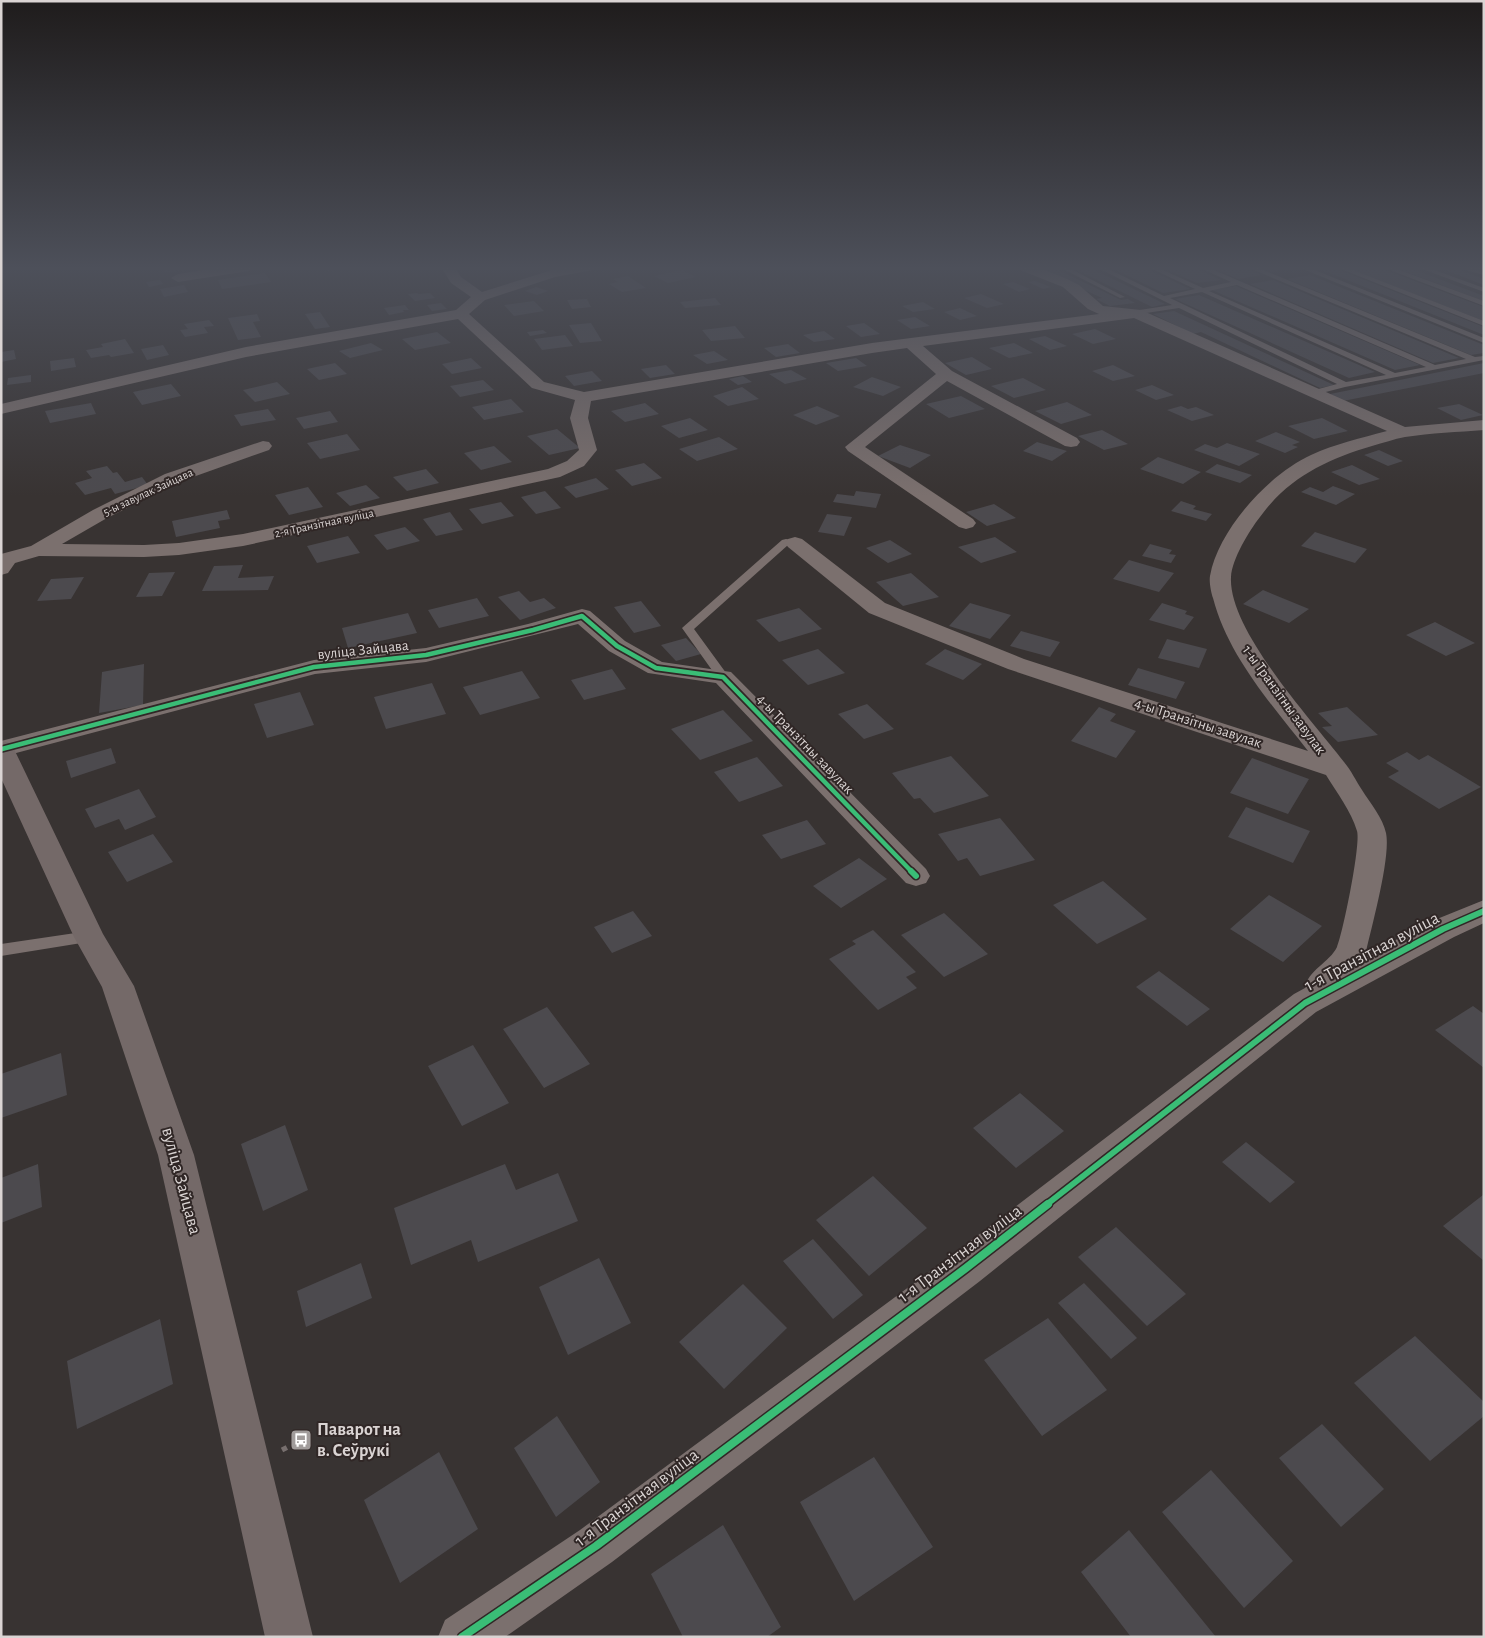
<svg xmlns="http://www.w3.org/2000/svg" width="1485" height="1638" font-family="'Alegreya Sans',sans-serif">
  <style>
    .building { fill: #4c4a4e }
    .lines { fill: none; stroke-linecap: round; stroke-linejoin: round }
    .path { stroke: #776f6e; stroke-width: 5; stroke-dasharray: 5.5 5.5; stroke-linecap: butt }
    .lane { fill: #7b706e; fill-rule: evenodd }
    .street { fill: #7b706e; fill-rule: evenodd }
    .secondary { fill: #746968; fill-rule: evenodd }
    .cycleway-far2-casing { stroke: #302726; stroke-width: 8 }
    .cycleway-far1-casing { stroke: #302726; stroke-width: 9 }
    .cycleway-casing { stroke: #302726; stroke-width: 11 }
    .cycleway-far2 { stroke: #3abd76; stroke-width: 4.5 }
    .cycleway-far1 { stroke: #3abd76; stroke-width: 6 }
    .cycleway { stroke: #3abd76; stroke-width: 8 }
    .labels { text-anchor: middle; dominant-baseline: central; stroke-width: 4; stroke-linejoin: round; paint-order: stroke }
    .far-street-label { font-size: 12px; fill: #dad4d3; stroke: #302726 }
    .street-label { font-size: 15px; fill: #dad4d3; stroke: #302726 }
    .near-street-label { font-size: 18px; fill: #dad4d3; stroke: #302726 }
    .near-poi-label { font-size: 18px; font-weight: bold; fill: #dad4d3; stroke: #302726; text-anchor: start }
  </style>
  <rect width="100%" height="100%" fill="#383332"/>
  <path class="building" d="M 161,267 L 183,267 L 186,270 L 165,273 Z
    M 325,267 L 348,267 L 348,268 L 328,271 Z
    M 1035,267 L 1052,267 L 1121,300 L 1128,299 L 1135,303 L 1110,306 L 1096,299 L 1102,298 Z
    M 1071,267 L 1088,267 L 1165,304 L 1152,307 Z
    M 1110,267 L 1143,267 L 1190,289 L 1163,293 Z
    M 1161,267 L 1193,267 L 1221,280 L 1197,283 Z
    M 1211,267 L 1243,267 L 1262,275 L 1238,279 Z
    M 1260,267 L 1295,267 L 1295,268 L 1271,272 Z
    M 1315,267 L 1332,267 L 1484,327 L 1484,335 Z
    M 1377,267 L 1484,307 L 1484,321 L 1346,268 Z
    M 1393,267 L 1407,267 L 1484,296 L 1484,301 Z
    M 1437,267 L 1452,267 L 1484,279 L 1484,285 Z
    M 682,270 L 696,277 L 668,283 L 654,276 Z
    M 265,273 L 271,282 L 222,289 L 218,280 Z
    M 1310,275 L 1484,345 L 1484,353 L 1471,355 L 1287,279 Z
    M 628,276 L 646,288 L 622,292 L 609,284 L 618,282 L 613,279 Z
    M 160,280 L 163,284 L 149,287 L 146,282 Z
    M 1273,280 L 1459,358 L 1433,363 L 1250,284 Z
    M 1035,281 L 1051,287 L 1043,289 L 1028,282 Z
    M 1013,282 L 1030,289 L 1019,292 L 1003,284 Z
    M 184,285 L 188,292 L 164,297 L 160,289 Z
    M 1236,286 L 1420,365 L 1395,370 L 1212,290 Z
    M 536,287 L 548,291 L 537,295 L 525,291 Z
    M 417,293 L 419,294 L 430,293 L 435,298 L 415,301 L 408,294 Z
    M 981,294 L 1004,304 L 987,308 L 964,298 Z
    M 1199,295 L 1375,372 L 1349,378 L 1175,299 Z
    M 715,298 L 721,305 L 685,308 L 680,302 Z
    M 587,299 L 591,307 L 572,309 L 567,300 Z
    M 534,301 L 544,311 L 514,316 L 504,305 Z
    M 923,302 L 935,309 L 913,312 L 902,306 Z
    M 441,303 L 447,309 L 432,311 L 427,305 Z
    M 405,305 L 409,310 L 403,310 L 404,312 L 389,315 L 384,308 Z
    M 960,308 L 977,316 L 960,320 L 944,312 Z
    M 1174,311 L 1334,385 L 1320,388 L 1201,332 L 1193,334 L 1153,314 Z
    M 320,312 L 330,327 L 315,329 L 305,314 Z
    M 257,314 L 260,321 L 253,322 L 261,337 L 238,340 L 228,318 Z
    M 915,317 L 930,326 L 911,329 L 897,320 Z
    M 209,320 L 214,326 L 204,327 L 208,333 L 185,337 L 180,330 L 188,329 L 184,324 Z
    M 591,323 L 602,341 L 580,343 L 569,325 Z
    M 864,323 L 880,334 L 861,337 L 846,326 Z
    M 735,326 L 745,338 L 711,341 L 702,330 Z
    M 1095,329 L 1116,339 L 1093,344 L 1072,334 Z
    M 543,330 L 547,333 L 530,336 L 527,332 Z
    M 824,331 L 835,339 L 814,342 L 803,335 Z
    M 437,332 L 451,343 L 415,350 L 402,339 Z
    M 565,335 L 573,346 L 542,350 L 534,339 Z
    M 1045,336 L 1067,346 L 1050,350 L 1029,339 Z
    M 125,339 L 134,353 L 111,357 L 109,355 L 91,358 L 86,350 L 103,347 L 101,344 Z
    M 371,343 L 383,350 L 350,358 L 339,351 Z
    M 1014,343 L 1033,353 L 1009,358 L 989,348 Z
    M 788,344 L 800,353 L 776,357 L 764,348 Z
    M 163,345 L 169,355 L 147,360 L 141,349 Z
    M 14,350 L 16,359 L 1,362 L 1,352 Z
    M 714,351 L 728,360 L 707,364 L 693,355 Z
    M 972,357 L 992,369 L 966,375 L 945,363 Z
    M 74,358 L 76,367 L 51,371 L 50,361 Z
    M 471,358 L 482,368 L 452,374 L 442,364 Z
    M 856,358 L 867,366 L 838,371 L 826,363 Z
    M 335,363 L 347,374 L 319,380 L 307,369 Z
    M 1484,363 L 1484,373 L 1343,401 L 1330,394 Z
    M 666,365 L 675,374 L 650,378 L 641,369 Z
    M 1113,365 L 1135,376 L 1113,381 L 1092,371 Z
    M 791,370 L 807,379 L 785,384 L 769,374 Z
    M 592,371 L 602,381 L 574,386 L 565,376 Z
    M 31,375 L 31,382 L 7,385 L 8,378 Z
    M 743,376 L 752,382 L 738,385 L 729,379 Z
    M 872,377 L 901,387 L 883,396 L 853,387 Z
    M 1023,378 L 1046,390 L 1014,398 L 991,386 Z
    M 483,380 L 494,390 L 460,397 L 450,386 Z
    M 277,382 L 290,394 L 255,402 L 243,390 Z
    M 171,384 L 181,396 L 142,405 L 133,392 Z
    M 1152,385 L 1174,395 L 1156,400 L 1135,390 Z
    M 742,387 L 759,399 L 728,406 L 713,396 Z
    M 961,396 L 985,409 L 949,418 L 926,404 Z
    M 511,399 L 524,412 L 484,420 L 472,407 Z
    M 1067,402 L 1092,415 L 1061,424 L 1035,411 Z
    M 91,403 L 96,414 L 50,423 L 45,411 Z
    M 645,403 L 659,414 L 625,422 L 611,411 Z
    M 1459,404 L 1483,415 L 1461,420 L 1437,408 Z
    M 817,406 L 840,416 L 816,425 L 793,415 Z
    M 1181,406 L 1188,409 L 1196,407 L 1214,415 L 1192,421 L 1167,410 Z
    M 268,409 L 276,420 L 241,426 L 234,415 Z
    M 330,411 L 338,422 L 304,429 L 296,418 Z
    M 690,418 L 708,430 L 679,438 L 661,426 Z
    M 1322,418 L 1348,431 L 1314,439 L 1288,426 Z
    M 557,429 L 580,448 L 549,455 L 527,436 Z
    M 1102,430 L 1128,444 L 1104,450 L 1078,436 Z
    M 1276,432 L 1300,442 L 1292,445 L 1298,447 L 1285,453 L 1255,441 Z
    M 347,434 L 360,450 L 320,459 L 307,443 Z
    M 719,437 L 738,449 L 697,461 L 679,449 Z
    M 1037,442 L 1067,451 L 1052,461 L 1023,451 Z
    M 1227,443 L 1260,454 L 1239,466 L 1194,450 L 1205,444 L 1217,448 Z
    M 900,445 L 931,455 L 910,468 L 878,456 Z
    M 494,446 L 512,462 L 481,470 L 464,453 Z
    M 1379,450 L 1403,461 L 1388,466 L 1364,455 Z
    M 1158,457 L 1201,472 L 1183,484 L 1140,469 Z
    M 644,463 L 662,478 L 632,486 L 615,470 Z
    M 1217,464 L 1252,475 L 1240,483 L 1205,472 Z
    M 1352,465 L 1380,479 L 1359,485 L 1331,472 Z
    M 107,466 L 113,473 L 117,472 L 125,482 L 142,477 L 148,485 L 115,494 L 111,488 L 85,495 L 75,483 L 92,478 L 86,471 Z
    M 426,469 L 439,483 L 407,491 L 393,477 Z
    M 596,478 L 609,489 L 576,498 L 564,487 Z
    M 366,485 L 380,498 L 350,506 L 336,493 Z
    M 1333,486 L 1355,494 L 1336,505 L 1301,492 L 1310,487 L 1323,492 Z
    M 308,487 L 323,507 L 289,515 L 275,495 Z
    M 545,491 L 561,508 L 536,514 L 521,497 Z
    M 856,491 L 881,494 L 876,508 L 833,502 L 837,494 L 854,496 Z
    M 1181,501 L 1196,506 L 1193,509 L 1212,514 L 1206,521 L 1171,511 Z
    M 501,502 L 514,516 L 482,524 L 469,509 Z
    M 994,504 L 1016,518 L 987,526 L 966,512 Z
    M 227,510 L 230,519 L 218,521 L 220,528 L 176,537 L 172,521 Z
    M 450,512 L 463,530 L 436,536 L 423,519 Z
    M 827,514 L 852,517 L 844,536 L 818,532 Z
    M 405,527 L 420,541 L 387,550 L 374,535 Z
    M 1315,532 L 1367,549 L 1355,563 L 1301,546 Z
    M 348,536 L 360,553 L 317,563 L 307,546 Z
    M 995,537 L 1017,552 L 981,563 L 958,547 Z
    M 890,540 L 912,554 L 888,563 L 866,548 Z
    M 1150,544 L 1172,550 L 1169,554 L 1176,555 L 1171,563 L 1142,556 Z
    M 1129,560 L 1174,573 L 1159,592 L 1113,579 Z
    M 243,565 L 238,578 L 274,576 L 268,590 L 202,591 L 214,566 Z
    M 175,572 L 162,596 L 136,597 L 149,573 Z
    M 911,573 L 939,597 L 903,606 L 876,582 Z
    M 84,577 L 71,599 L 37,601 L 51,579 Z
    M 1263,590 L 1309,609 L 1289,623 L 1243,604 Z
    M 519,591 L 530,602 L 544,598 L 556,608 L 520,620 L 498,597 Z
    M 477,598 L 489,616 L 439,628 L 428,610 Z
    M 641,601 L 661,626 L 634,633 L 614,607 Z
    M 970,603 L 1011,615 L 990,639 L 949,626 Z
    M 1162,603 L 1187,611 L 1185,614 L 1194,617 L 1184,630 L 1149,620 Z
    M 799,608 L 822,629 L 779,642 L 756,620 Z
    M 408,613 L 417,633 L 348,648 L 342,628 Z
    M 1435,622 L 1475,643 L 1446,656 L 1406,635 Z
    M 1021,631 L 1060,642 L 1050,657 L 1010,646 Z
    M 686,638 L 701,654 L 676,661 L 661,645 Z
    M 1167,639 L 1207,649 L 1199,668 L 1158,658 Z
    M 818,649 L 845,673 L 808,685 L 782,660 Z
    M 945,649 L 982,664 L 963,680 L 925,664 Z
    M 144,664 L 143,705 L 99,713 L 102,672 Z
    M 1138,668 L 1185,682 L 1176,699 L 1128,685 Z
    M 612,669 L 626,689 L 584,700 L 571,680 Z
    M 522,671 L 540,698 L 480,715 L 463,687 Z
    M 432,683 L 446,714 L 386,729 L 374,697 Z
    M 300,692 L 314,725 L 267,738 L 254,704 Z
    M 867,704 L 894,729 L 864,739 L 838,714 Z
    M 1099,707 L 1116,714 L 1110,721 L 1136,731 L 1116,758 L 1071,741 Z
    M 1347,707 L 1378,735 L 1338,742 L 1322,727 L 1332,726 L 1318,713 Z
    M 723,710 L 753,741 L 700,760 L 671,729 Z
    M 111,748 L 116,763 L 71,778 L 66,761 Z
    M 1407,752 L 1419,760 L 1428,755 L 1481,787 L 1439,809 L 1388,777 L 1399,771 L 1386,763 Z
    M 951,756 L 989,796 L 934,813 L 920,798 L 914,799 L 892,773 Z
    M 757,757 L 783,786 L 739,802 L 714,772 Z
    M 1252,758 L 1309,779 L 1288,814 L 1230,793 Z
    M 139,789 L 156,817 L 125,830 L 119,819 L 95,828 L 85,809 Z
    M 1246,807 L 1310,831 L 1293,863 L 1228,837 Z
    M 1000,818 L 1035,860 L 980,876 L 967,858 L 958,861 L 938,834 Z
    M 807,820 L 826,844 L 781,859 L 762,835 Z
    M 153,834 L 173,862 L 127,882 L 108,852 Z
    M 859,858 L 887,879 L 841,908 L 813,886 Z
    M 1103,881 L 1147,919 L 1097,944 L 1053,905 Z
    M 1269,895 L 1322,926 L 1283,962 L 1230,929 Z
    M 633,911 L 652,936 L 612,953 L 594,927 Z
    M 944,913 L 988,954 L 944,977 L 901,935 Z
    M 873,930 L 916,972 L 906,977 L 917,988 L 878,1010 L 829,959 L 856,944 L 852,941 Z
    M 1159,971 L 1210,1009 L 1187,1026 L 1136,987 Z
    M 1473,1006 L 1484,1014 L 1484,1068 L 1435,1030 Z
    M 547,1007 L 590,1064 L 544,1088 L 503,1029 Z
    M 473,1045 L 509,1103 L 462,1126 L 428,1066 Z
    M 61,1053 L 67,1095 L 1,1118 L 1,1074 Z
    M 1020,1093 L 1064,1131 L 1016,1168 L 973,1128 Z
    M 285,1125 L 308,1190 L 263,1211 L 241,1144 Z
    M 1246,1142 L 1295,1182 L 1270,1203 L 1222,1162 Z
    M 38,1164 L 42,1207 L 1,1223 L 1,1178 Z
    M 505,1164 L 516,1190 L 558,1173 L 578,1221 L 478,1262 L 471,1240 L 411,1265 L 394,1208 Z
    M 873,1176 L 927,1228 L 869,1276 L 816,1220 Z
    M 1483,1195 L 1484,1196 L 1484,1261 L 1443,1226 Z
    M 1116,1227 L 1186,1294 L 1147,1326 L 1078,1257 Z
    M 813,1239 L 863,1295 L 833,1319 L 783,1261 Z
    M 599,1258 L 631,1323 L 568,1355 L 539,1287 Z
    M 361,1263 L 372,1298 L 306,1327 L 297,1291 Z
    M 1084,1283 L 1137,1338 L 1111,1359 L 1058,1303 Z
    M 743,1284 L 787,1328 L 724,1389 L 679,1342 Z
    M 1048,1318 L 1107,1390 L 1042,1436 L 984,1360 Z
    M 160,1319 L 173,1384 L 77,1429 L 67,1361 Z
    M 1415,1336 L 1484,1402 L 1484,1416 L 1430,1461 L 1354,1383 Z
    M 557,1416 L 600,1482 L 556,1517 L 514,1448 Z
    M 1322,1424 L 1384,1489 L 1341,1527 L 1279,1458 Z
    M 439,1452 L 478,1529 L 400,1583 L 364,1500 Z
    M 874,1457 L 933,1547 L 854,1601 L 800,1502 Z
    M 1211,1470 L 1293,1561 L 1244,1608 L 1162,1512 Z
    M 723,1525 L 781,1627 L 767,1637 L 683,1637 L 651,1574 Z
    M 1129,1530 L 1216,1637 L 1131,1637 L 1081,1572 Z"/>
  <g class="lines">
    <path class="path" d="M 282,1450 L 301,1440"/>
    <path class="lane" d="M 1059,267 L 1067,267 L 1125,297 L 1120,298 Z
      M 1096,267 L 1104,267 L 1164,296 L 1195,289 L 1148,267 L 1156,267 L 1203,288 L 1231,282 L 1198,267 L 1207,267 L 1435,365 L 1466,359 L 1247,267 L 1256,267 L 1475,357 L 1484,356 L 1484,360 L 1345,387 L 1314,395 L 1310,393 L 1311,391 L 1337,384 L 1179,308 L 1133,315 L 1133,311 L 1172,305 ZM 1237,285 L 1426,367 L 1395,373 L 1209,291 ZM 1202,292 L 1386,375 L 1346,382 L 1170,298 Z
      M 1298,267 L 1307,267 L 1484,338 L 1484,343 Z
      M 1336,267 L 1345,267 L 1484,321 L 1484,326 Z
      M 1382,267 L 1391,267 L 1484,301 L 1484,306 Z
      M 1417,267 L 1426,267 L 1484,288 L 1484,292 Z
      M 786,539 L 799,541 L 800,543 L 795,546 L 788,545 L 694,629 L 729,677 L 727,680 L 719,680 L 682,628 L 782,540 Z
      M 89,931 L 94,933 L 97,937 L 94,941 L 1,956 L 1,944 Z"/>
    <path class="street" d="M 223,267 L 256,267 L 249,271 L 178,282 L 171,278 L 178,274 Z
      M 441,267 L 455,267 L 461,277 L 482,292 L 552,270 L 568,267 L 595,267 L 593,270 L 555,277 L 485,300 L 469,314 L 544,382 L 584,392 L 872,343 L 1099,314 L 1088,309 L 1063,287 L 1020,270 L 1018,267 L 1037,267 L 1067,279 L 1079,285 L 1103,306 L 1141,310 L 1405,427 L 1484,420 L 1484,430 C 1458,432 1431,433 1405,437 C 1394,439 1383,443 1372,446 C 1327,459 1288,478 1260,517 C 1249,531 1232,559 1231,577 C 1228,630 1312,720 1344,762 C 1351,770 1356,781 1362,790 C 1370,803 1383,818 1386,833 C 1391,857 1372,925 1366,952 L 1363,957 L 1432,921 L 1484,900 L 1484,923 L 1454,937 L 1316,1012 L 980,1281 L 612,1562 L 505,1637 L 438,1637 L 445,1620 L 580,1530 L 952,1255 L 1294,994 L 1305,988 C 1307,971 1330,962 1337,947 C 1343,933 1361,844 1357,831 C 1351,811 1337,793 1326,775 L 1008,669 L 869,613 L 788,547 L 785,543 L 788,539 L 795,537 L 802,539 L 885,603 L 1024,659 L 1308,751 C 1272,705 1228,656 1213,598 C 1211,592 1209,582 1210,576 C 1218,530 1269,474 1311,455 C 1335,444 1361,438 1387,431 L 1134,318 L 923,346 L 952,371 L 1077,438 L 1080,442 L 1077,446 L 1071,447 L 1065,446 L 947,381 L 865,447 L 973,519 L 976,523 L 973,527 L 966,529 L 959,527 L 848,451 L 845,447 L 936,374 L 907,348 L 872,353 L 591,401 L 588,418 L 597,450 L 584,466 L 560,477 L 243,546 L 179,555 L 144,557 L 39,556 L 15,563 L 8,573 L 1,575 L 1,554 L 31,546 L 93,510 L 165,474 L 263,441 L 269,442 L 272,446 L 269,450 L 179,482 L 107,518 L 62,544 L 144,545 L 179,543 L 243,534 L 548,469 L 567,461 L 579,450 L 570,418 L 575,400 L 532,388 L 458,319 L 246,357 L 1,414 L 1,404 L 246,347 L 456,310 L 471,297 L 451,283 Z
      M 1464,267 L 1484,267 L 1484,275 L 1466,270 Z
      M 582,609 L 590,611 L 625,641 L 662,662 L 731,672 L 926,869 L 930,876 L 926,883 L 916,886 L 906,883 L 716,683 L 648,673 L 609,651 L 578,624 L 426,662 L 315,674 L 1,757 L 1,741 L 314,660 L 426,648 L 528,624 Z"/>
    <path class="secondary" d="M 1,741 L 10,743 L 14,749 L 103,934 L 134,986 L 194,1155 L 313,1637 L 265,1637 L 158,1155 L 102,987 L 74,937 L 1,778 Z"/>
    <g class="cycleway-far2-casing">
      <path id="cycleway-far2" d="M 2,749 L 314,667 L 426,655 L 533,630 L 582,616 L 617,646 L 656,668 L 723,677 L 912,872"/>
    </g>
    <g class="cycleway-far1-casing">
      <path id="cycleway-far1" d="M 911,871 L 916,876
        M 1046,1205 L 1305,1003 L 1443,929 L 1484,911"/>
    </g>
    <g class="cycleway-casing">
      <path id="cycleway" d="M 462,1637 L 596,1546 L 966,1268 L 1048,1204"/>
    </g>
    <use href="#cycleway-far2" class="cycleway-far2"/>
    <use href="#cycleway-far1" class="cycleway-far1"/>
    <use href="#cycleway" class="cycleway"/>
  </g>
  <linearGradient id="sky" x2="0" y2="1"><stop stop-color="#1f1c1c"/><stop offset="0.54" stop-color="#4d505a"/><stop offset="1" stop-color="#4d505a" stop-opacity="0"/></linearGradient>
  <rect width="1485" height="496" fill="url(#sky)"/>
  <defs>
    <g id="bus-square" transform="scale(1.125)"><rect x="-9" y="-9" width="18" height="18" rx="4" fill="#a19c9b" stroke="#302726"/><path d="M-5-6H5V4H4V6H2V4H-2V6H-4V4H-5ZM-3.5-4V0h7V-4ZM-3.5 1.2v1.5H-2V1.2ZM2 1.2v1.5H3.5V1.2Z" fill="#fff"/></g>
  </defs>
  <g fill-rule="evenodd">
    <use href="#bus-square" x="301" y="1440"/>
  </g>
  <g class="labels">
    <g class="far-street-label">
      <text transform="translate(148 492) rotate(-25)">5-ы завулак Зайцава</text>
      <text transform="translate(324 523) rotate(-12)">2-я Транзітная вуліца</text>
    </g>
    <g class="street-label">
      <text transform="translate(363 650) rotate(-6)">вуліца Зайцава</text>
      <text transform="translate(1284 700) rotate(54)">1-ы Транзітны завулак</text>
      <text transform="translate(1198 723) rotate(18)">4-ы Транзітны завулак</text>
      <text transform="translate(805 744) rotate(46)">4-ы Транзітны завулак</text>
    </g>
    <g class="near-street-label">
      <text transform="translate(1372 952) rotate(-28)">1-я Транзітная вуліца</text>
      <text transform="translate(181 1181) rotate(75)">вуліца Зайцава</text>
      <text transform="translate(960 1254) rotate(-37)">1-я Транзітная вуліца</text>
      <text transform="translate(637 1498) rotate(-37)">1-я Транзітная вуліца</text>
    </g>
    <g class="near-poi-label">
      <text x="317" y="1430">Паварот на<tspan x="317" dy="21">в. Сеўрукі</tspan></text>
    </g>
  </g>
  <rect width="1485" height="1638" fill="none" stroke="#dad4d3" stroke-width="5"/>
</svg>
